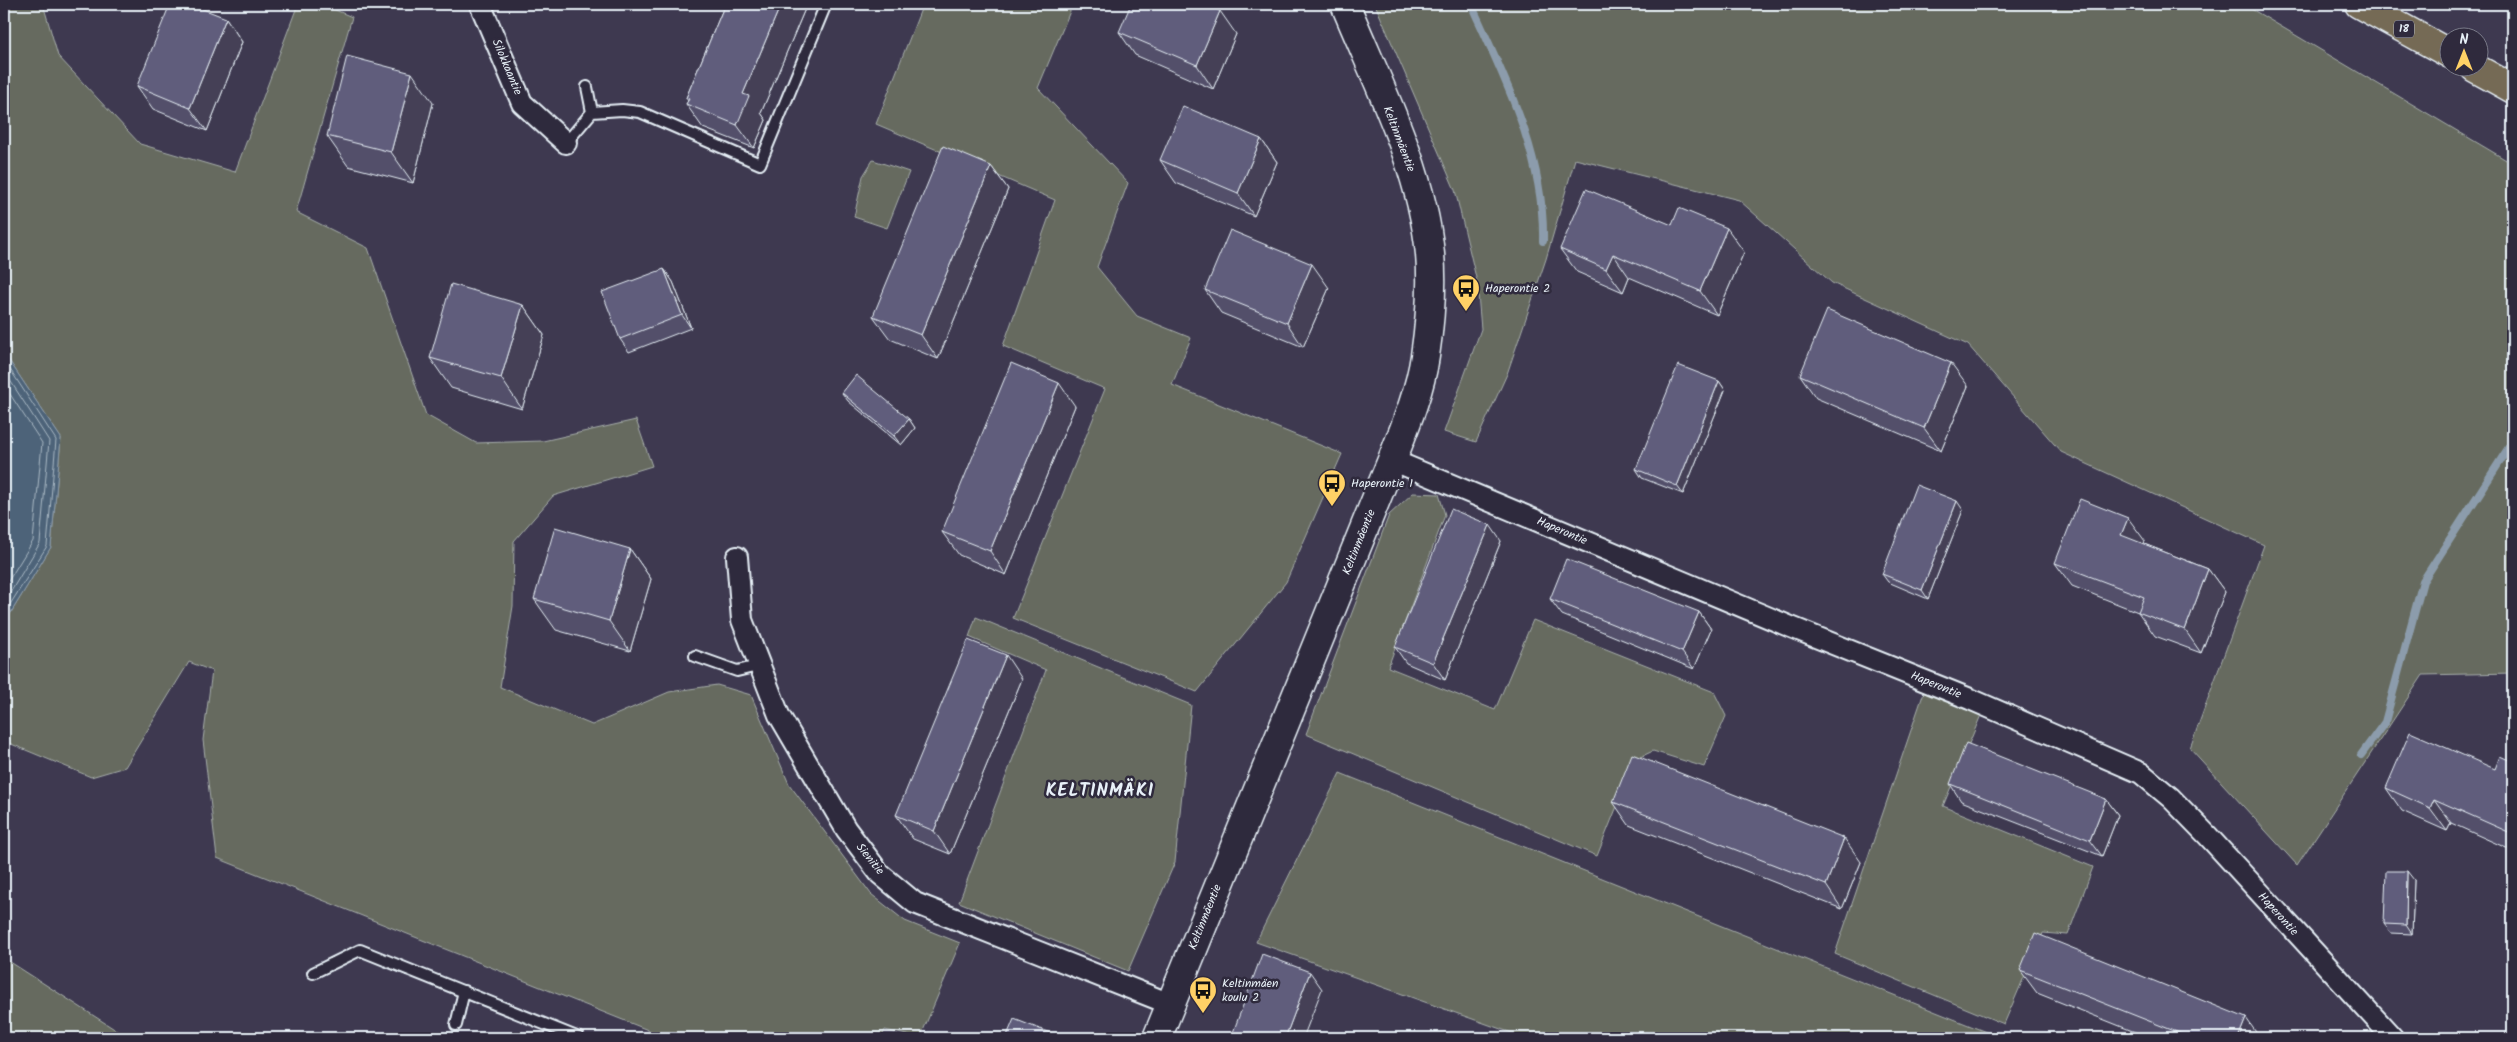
<svg xmlns="http://www.w3.org/2000/svg" width="2517" height="1042" font-family="Kalam,sans-serif">
  <style>
    .green { fill: #666b5e; stroke: #a7aeab }
    .water { fill: #4e6479; stroke: #8c9cac }
    .lines { fill: none; stroke-linecap: round; stroke-linejoin: round }
    .shore { stroke: #aab9c5; stroke-width: 1 }
    .stream { stroke: #8c9cac; stroke-width: 8 }
    .lane-casing { stroke: #e8f1f8; stroke-width: 14 }
    .street-casing { stroke: #e8f1f8; stroke-width: 24 }
    .secondary-casing { stroke: #e8f1f8; stroke-width: 31 }
    .highway-casing { stroke: #e8f1f8; stroke-width: 31 }
    .lane { stroke: #2f2a3d; stroke-width: 10 }
    .street { stroke: #2f2a3d; stroke-width: 20 }
    .secondary { stroke: #2f2a3d; stroke-width: 28 }
    .highway { stroke: #756a55; stroke-width: 28 }
    .wall { fill: #53506a; stroke: #e8f1f8 }
    .shaded-wall { fill: #444156; stroke: #e8f1f8 }
    .building { fill: #615d7b; stroke: #e8f1f8 }
    .labels { text-anchor: middle; dominant-baseline: central; stroke-width: 5; stroke-linejoin: round; paint-order: stroke }
    .shield { fill: #2f2a3d; stroke: #b0b5c0; stroke-width: 1 }
    .shield-label { font-size: 11px; font-weight: bold; fill: #e8f1f8 }
    .street-label { font-size: 12px; fill: #e8f1f8; stroke: #2f2a3d }
    .poi-label { font-size: 12px; fill: #e8f1f8; stroke: #2f2a3d; text-anchor: start }
    .district-label { font-size: 18px; font-weight: bold; letter-spacing: 1px; fill: #e8f1f8; stroke: #2f2a3d }
  </style>
  <rect width="100%" height="100%" fill="#3e3950"/>
  <filter id="ink" filterUnits="userSpaceOnUse"><feTurbulence type="fractalNoise" baseFrequency=".02" numOctaves="2"/><feDisplacementMap in="SourceGraphic" scale="10" xChannelSelector="R" yChannelSelector="G"/><feConvolveMatrix kernelMatrix="1 2 1 2 8 2 1 2 1" color-interpolation-filters="sRGB"/></filter>
  <g filter="url(#ink)">
    <path class="green" d="M 4,4 L 43,4 L 58,56 L 140,144 L 235,172 L 298,4 L 321,4 L 352,17 L 296,212 L 368,248 L 426,415 L 476,443 L 543,441 L 636,420 L 652,466 L 553,496 L 514,541 L 513,606 L 500,687 L 592,725 L 669,692 L 717,685 L 751,695 L 789,784 L 871,894 L 905,921 L 960,943 L 920,1038 L 885,1030 L 881,1038 L 668,1038 L 217,858 L 203,740 L 212,671 L 189,662 L 125,767 L 91,777 L 4,741 L 4,624 L 51,547 L 61,438 L 4,353 Z
      M 923,4 L 1073,4 L 1038,88 L 1128,183 L 1097,267 L 1137,316 L 1191,338 L 1172,385 L 1342,454 L 1286,582 L 1197,692 L 1013,618 L 1105,389 L 1003,346 L 1055,200 L 876,124 Z
      M 1375,4 L 2243,4 L 2513,164 L 2513,673 L 2423,675 L 2297,865 L 2190,748 L 2264,545 L 2061,452 L 1968,345 L 1832,283 L 1739,200 L 1575,159 L 1546,259 L 1507,374 L 1476,442 L 1444,432 L 1481,329 L 1477,282 L 1455,190 Z
      M 873,160 L 909,172 L 887,228 L 854,217 L 863,176 Z
      M 1413,493 L 1439,494 L 1445,515 L 1388,667 L 1495,710 L 1533,620 L 1714,692 L 1726,716 L 1704,767 L 1653,751 L 1636,759 L 1597,856 L 1306,734 L 1389,515 Z
      M 976,617 L 1191,705 L 1175,862 L 1128,971 L 959,902 L 1046,670 L 969,637 Z
      M 1924,692 L 1981,715 L 1943,806 L 2093,867 L 2068,935 L 2043,933 L 2004,1024 L 1835,954 Z
      M 1340,773 L 1986,1032 L 2001,1038 L 1526,1038 L 1256,942 Z
      M 4,958 L 119,1032 L 117,1038 L 4,1038 Z"/>
    <path class="water" d="M 4,353 L 61,438 L 51,547 L 4,624 Z"/>
    <g class="lines">
      <path class="shore" d="M 4,360 L 56,440 L 47,546 L 4,614
        M 4,371 L 49,441 L 40,543 L 4,603
        M 4,385 L 42,443 L 33,541 L 4,588"/>
      <path class="stream" d="M 1471,4 C 1505,79 1545,157 1543,241
        M 2361,755 L 2385,722 L 2423,581 L 2513,441"/>
      <g class="lane-casing">
        <path id="lane" d="M 587,87 L 592,112
          M 566,143 L 592,112 L 622,110 L 640,112 L 760,164 L 826,4
          M 695,656 L 737,671 L 758,666
          M 313,973 L 360,950 L 579,1038
          M 456,1025 L 464,991"/>
      </g>
      <g class="street-casing">
        <path id="street" d="M 480,4 L 522,103 L 566,143
          M 1392,460 L 1791,627 L 1970,699 L 2141,773 L 2171,798 L 2208,836 L 2393,1038
          M 737,557 L 742,620 L 779,715 L 846,829 L 880,874 L 915,903 L 1170,1004"/>
      </g>
      <g class="secondary-casing">
        <path id="secondary" d="M 1157,1038 L 1392,460 C 1405,427 1420,391 1425,356 C 1430,322 1433,287 1430,254 C 1422,168 1377,82 1345,4"/>
      </g>
      <g class="highway-casing">
        <path id="highway" d="M 2359,4 L 2450,54
          M 2475,68 L 2513,89"/>
      </g>
      <use href="#lane" class="lane"/>
      <use href="#street" class="street"/>
      <use href="#secondary" class="secondary"/>
      <use href="#highway" class="highway"/>
    </g>
    <path class="wall" d="M 725,4 L 807,4 L 761,113 L 766,120 L 754,148 L 703,128 L 686,104 L 688,101 L 686,98 Z
      M 226,18 L 242,42 L 207,131 L 153,109 L 137,86 Z
      M 1119,32 L 1236,34 L 1213,89 L 1135,55 Z
      M 433,103 L 413,183 L 348,166 L 327,136 Z
      M 1261,139 L 1277,162 L 1254,216 L 1176,183 L 1160,160 Z
      M 991,166 L 1008,189 L 938,359 L 890,339 L 873,316 Z
      M 1672,225 L 1744,252 L 1717,315 L 1629,277 L 1623,292 L 1577,272 L 1560,249 Z
      M 664,269 L 673,282 L 691,328 L 629,352 L 620,339 Z
      M 1329,288 L 1303,347 L 1221,313 L 1205,290 Z
      M 523,305 L 544,335 L 522,409 L 451,388 L 430,358 Z
      M 1800,375 L 1968,386 L 1941,451 L 1816,398 Z
      M 1719,381 L 1725,390 L 1683,494 L 1642,478 L 1636,469 Z
      M 842,393 L 909,419 L 915,428 L 901,445 L 848,401 Z
      M 1075,406 L 1006,575 L 959,555 L 942,532 Z
      M 1963,510 L 1928,599 L 1888,582 L 1882,574 Z
      M 1501,541 L 1445,680 L 1406,663 L 1395,647 Z
      M 2145,541 L 2144,544 L 2208,569 L 2225,592 L 2201,653 L 2155,636 L 2138,612 L 2072,586 L 2055,563 Z
      M 630,549 L 651,579 L 630,651 L 556,630 L 534,599 Z
      M 1550,599 L 1699,612 L 1711,629 L 1694,669 L 1562,615 Z
      M 1022,679 L 950,854 L 913,839 L 896,815 Z
      M 2513,762 L 2513,851 L 2451,823 L 2447,831 L 2402,811 L 2386,788 L 2495,769 Z
      M 1950,784 L 2106,799 L 2118,815 L 2102,856 L 1961,801 Z
      M 1613,802 L 1861,862 L 1842,909 L 1629,825 Z
      M 2414,880 L 2412,934 L 2391,933 L 2384,924 Z
      M 2020,970 L 2260,1038 L 2150,1038 L 2037,993 Z"/>
    <path class="shaded-wall" d="M 781,4 L 807,4 L 761,113 L 766,120 L 754,148 L 737,125 L 743,94 Z
      M 1220,11 L 1236,34 L 1213,89 L 1197,65 Z
      M 226,18 L 242,42 L 207,131 L 190,108 Z
      M 412,73 L 433,103 L 413,183 L 391,152 Z
      M 1261,139 L 1277,162 L 1254,216 L 1238,193 Z
      M 991,166 L 1008,189 L 938,359 L 921,335 Z
      M 1727,228 L 1744,252 L 1717,315 L 1700,291 Z
      M 1613,254 L 1629,277 L 1623,292 L 1606,269 Z
      M 1312,264 L 1329,288 L 1303,347 L 1287,323 Z
      M 664,269 L 673,282 L 691,328 L 682,315 Z
      M 523,305 L 544,335 L 522,409 L 501,378 Z
      M 1951,363 L 1968,386 L 1941,451 L 1924,428 Z
      M 1719,381 L 1725,390 L 1683,494 L 1677,486 Z
      M 1059,383 L 1075,406 L 1006,575 L 990,551 Z
      M 909,419 L 915,428 L 901,445 L 894,436 Z
      M 1957,501 L 1963,510 L 1928,599 L 1922,590 Z
      M 2128,518 L 2145,541 L 2138,559 L 2121,535 Z
      M 1490,525 L 1501,541 L 1445,680 L 1433,663 Z
      M 630,549 L 651,579 L 630,651 L 609,621 Z
      M 2208,569 L 2225,592 L 2201,653 L 2185,630 Z
      M 1699,612 L 1711,629 L 1694,669 L 1682,652 Z
      M 1006,655 L 1022,679 L 950,854 L 934,831 Z
      M 2106,799 L 2118,815 L 2102,856 L 2090,840 Z
      M 2434,799 L 2451,823 L 2447,831 L 2430,808 Z
      M 1844,838 L 1861,862 L 1842,909 L 1826,885 Z
      M 2407,871 L 2414,880 L 2412,934 L 2406,925 Z
      M 1310,972 L 1322,989 L 1303,1038 L 1285,1038 Z
      M 2246,1018 L 2260,1038 L 2238,1038 Z"/>
    <path class="building" d="M 170,4 L 190,4 L 226,18 L 190,108 L 137,86 Z
      M 725,4 L 781,4 L 743,94 L 749,96 L 737,125 L 686,104 L 689,99 L 686,98 Z
      M 1131,4 L 1203,4 L 1220,11 L 1197,65 L 1119,32 Z
      M 347,56 L 412,73 L 391,152 L 327,136 Z
      M 1183,106 L 1261,139 L 1238,193 L 1160,160 Z
      M 943,146 L 991,166 L 921,335 L 873,316 Z
      M 1586,189 L 1672,225 L 1679,208 L 1727,228 L 1700,291 L 1613,254 L 1606,269 L 1560,249 Z
      M 1230,230 L 1312,264 L 1287,323 L 1205,290 Z
      M 664,269 L 682,315 L 620,339 L 602,292 Z
      M 451,284 L 523,305 L 501,378 L 430,358 Z
      M 1827,310 L 1951,363 L 1924,428 L 1800,375 Z
      M 1011,363 L 1059,383 L 990,551 L 942,532 Z
      M 1678,365 L 1719,381 L 1677,486 L 1636,469 Z
      M 856,375 L 909,419 L 894,436 L 842,393 Z
      M 1916,485 L 1957,501 L 1922,590 L 1882,574 Z
      M 2080,499 L 2128,518 L 2121,535 L 2208,569 L 2185,630 L 2138,612 L 2144,597 L 2055,563 Z
      M 1451,509 L 1490,525 L 1433,663 L 1395,647 Z
      M 555,527 L 630,549 L 609,621 L 534,599 Z
      M 1566,559 L 1699,612 L 1682,652 L 1550,599 Z
      M 968,640 L 1006,655 L 934,831 L 896,815 Z
      M 2410,732 L 2495,769 L 2500,756 L 2513,762 L 2513,834 L 2434,799 L 2430,808 L 2386,788 Z
      M 1966,743 L 2106,799 L 2090,840 L 1950,784 Z
      M 1632,754 L 1844,838 L 1826,885 L 1613,802 Z
      M 2386,871 L 2407,871 L 2406,925 L 2384,924 Z
      M 2035,933 L 2246,1018 L 2238,1038 L 2192,1038 L 2020,970 Z
      M 1262,954 L 1310,972 L 1285,1038 L 1231,1038 Z
      M 1014,1019 L 1063,1038 L 1006,1038 Z
      M 882,1035 L 889,1038 L 881,1038 Z"/>
  </g>
  <defs>
    <g id="bus-pin" transform="scale(1.4375)"><path d="M0 17L-7.5 6A9.5 9.5 0 1 1 7.5 6Z" fill="#ffd166" stroke="#2f2a3d"/><path d="M-5-6H5V4H4V6H2V4H-2V6H-4V4H-5ZM-3.5-4V0h7V-4ZM-3.5 1.2v1.5H-2V1.2ZM2 1.2v1.5H3.5V1.2Z" fill="#111"/></g>
  </defs>
  <g fill-rule="evenodd">
    <use href="#bus-pin" x="1466" y="288"/>
    <use href="#bus-pin" x="1332" y="483"/>
    <use href="#bus-pin" x="1203" y="990"/>
  </g>
  <g class="labels">
    <rect class="shield" x="2394" y="20.5" width="20" height="17" rx="4"/>
    <g class="shield-label">
      <text x="2404" y="29">18</text>
    </g>
    <g class="street-label">
      <text transform="translate(507 67) rotate(67)">Silokkaantie</text>
      <text transform="translate(1399 139) rotate(69)">Keltinmäentie</text>
      <text transform="translate(1562 531) rotate(23)">Haperontie</text>
      <text transform="translate(1359 542) rotate(-68)">Keltinmäentie</text>
      <text transform="translate(1936 685) rotate(22)">Haperontie</text>
      <text transform="translate(870 859) rotate(51)">Sienitie</text>
      <text transform="translate(2278 914) rotate(48)">Haperontie</text>
      <text transform="translate(1205 917) rotate(-68)">Keltinmäentie</text>
    </g>
    <g class="poi-label">
      <text x="1485" y="288">Haperontie 2</text>
      <text x="1351" y="483">Haperontie 1</text>
      <text x="1222" y="983">Keltinmäen<tspan x="1222" dy="14">koulu 2</tspan></text>
    </g>
    <g class="district-label">
      <text x="1100" y="791">KELTINMÄKI</text>
    </g>
  </g>
  <rect width="2517" height="1042" fill="none" stroke="#2f2a3d" stroke-width="20"/>
  <rect x="10" y="10" width="2497" height="1022" fill="none" stroke="#e8f1f8" stroke-width="2" filter="url(#ink)"/>
  <g transform="translate(2464 52)"><circle r="24" fill="#2f2a3d" stroke="#797a88"/>
  <path d="M0-4L9 19L0 12L-9 19Z" fill="#ffd166"/>
  <text y="-8" font-size="14" font-weight="bold" text-anchor="middle" fill="#e8f1f8">N</text>
  </g>
</svg>
